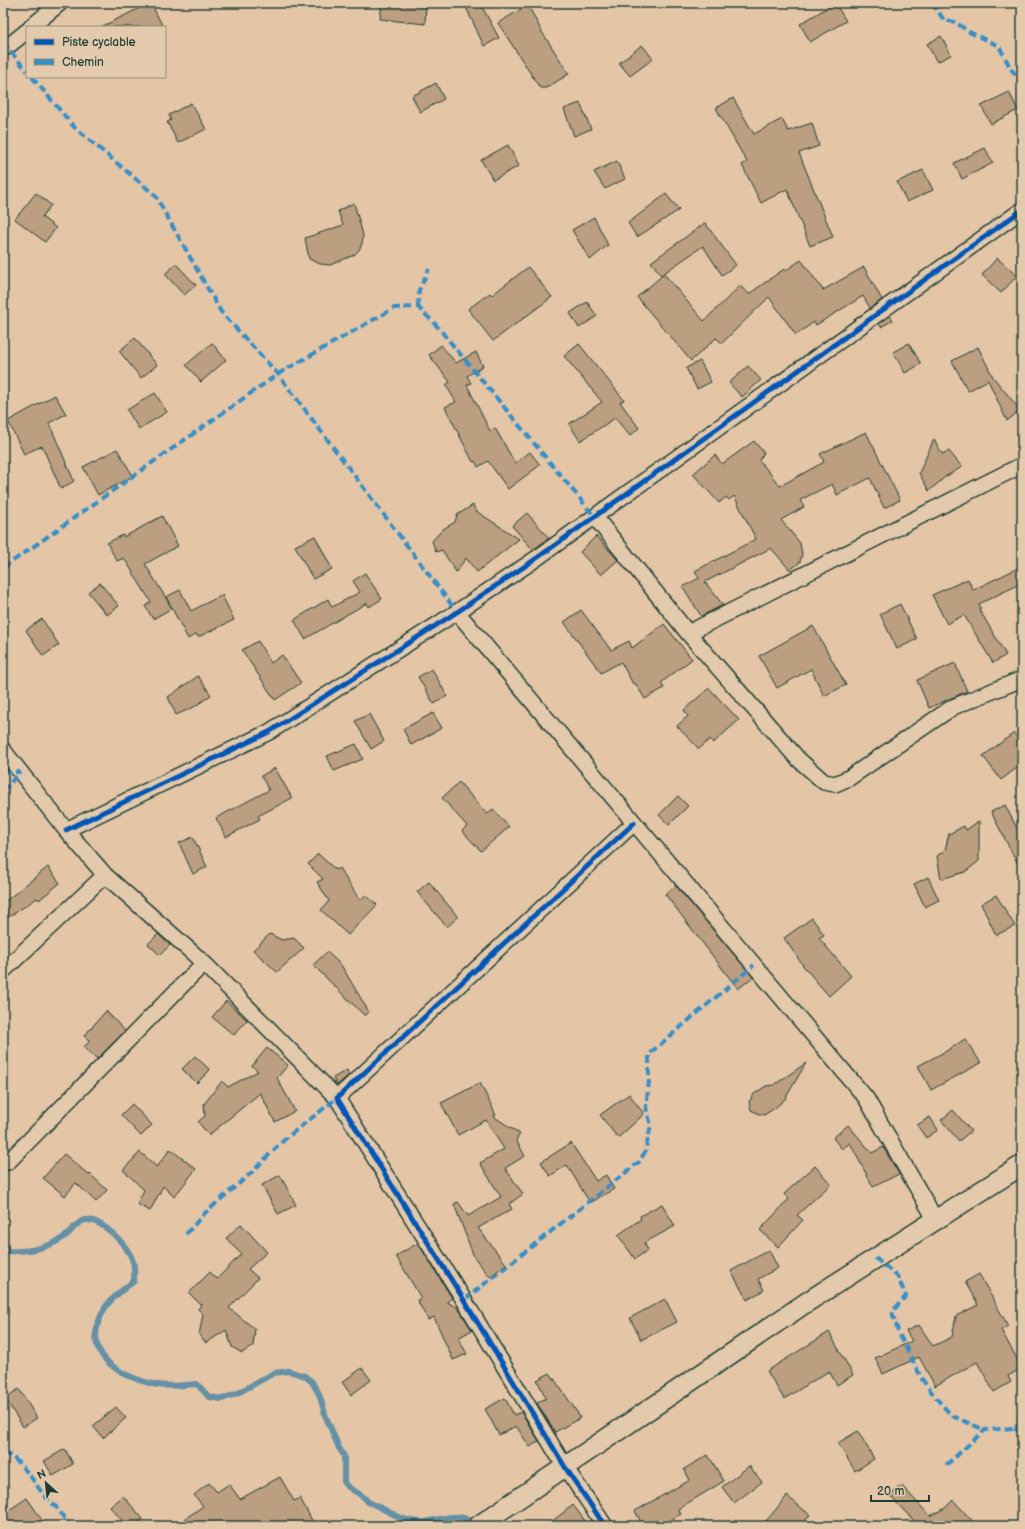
<svg xmlns="http://www.w3.org/2000/svg" width="1025" height="1529" font-family="'Balsamiq Sans',sans-serif">
  <style>
    .lines { fill: none; stroke-linecap: round; stroke-linejoin: round }
    .stream { stroke: #6590a5; stroke-width: 6 }
    .building { fill: #bc9e80; stroke: #1f3d34 }
    .minor-casing { stroke: #1f3d34; stroke-width: 18 }
    .tertiary-casing { stroke: #1f3d34; stroke-width: 22 }
    .minor { stroke: #e4caac; stroke-width: 15 }
    .tertiary { stroke: #e4caac; stroke-width: 19 }
    .quiet { stroke: #378ec5; stroke-width: 4; stroke-dasharray: 8 4; stroke-linecap: butt }
    .cycleway-casing { stroke: #e4caac; stroke-width: 8 }
    .cycleway { stroke: #0057b8; stroke-width: 5 }
  </style>
  <rect width="100%" height="100%" fill="#e4c6a7"/>
  <filter id="ink" filterUnits="userSpaceOnUse"><feTurbulence type="fractalNoise" baseFrequency=".025" numOctaves="2"/><feDisplacementMap in="SourceGraphic" scale="8" xChannelSelector="R" yChannelSelector="G"/><feConvolveMatrix kernelMatrix="1 2 1 2 8 2 1 2 1" color-interpolation-filters="sRGB"/></filter>
  <g filter="url(#ink)">
    <g class="lines">
      <path class="stream" d="M 3,1242 L 7,1251 C 29,1252 51,1248 68,1234 C 73,1229 77,1222 85,1220 C 102,1218 129,1247 133,1262 C 135,1268 134,1275 134,1281 C 125,1288 110,1299 105,1308 C 78,1353 117,1376 157,1385 C 168,1387 185,1385 197,1384 L 209,1397 L 222,1399 L 238,1393 L 274,1373 L 289,1371 L 305,1376 L 312,1382 L 319,1394 L 326,1417 L 339,1448 L 344,1456 L 344,1483 C 350,1491 363,1493 368,1502 C 386,1509 403,1523 423,1522 C 435,1521 456,1513 466,1519 C 469,1520 471,1524 472,1526"/>
    </g>
    <path class="building" d="M 151,3 L 163,27 L 101,27 L 150,3 Z
      M 382,3 L 426,6 L 425,24 L 380,19 Z
      M 464,3 L 480,3 L 499,38 L 484,46 Z
      M 835,3 L 846,21 L 810,42 L 800,24 Z
      M 528,5 L 542,32 L 569,74 L 546,88 L 540,88 L 498,23 Z
      M 941,36 L 951,55 L 937,62 L 927,44 Z
      M 642,45 L 653,59 L 630,76 L 619,63 Z
      M 436,83 L 444,99 L 420,112 L 412,96 Z
      M 1009,92 L 1018,110 L 991,124 L 981,106 Z
      M 733,98 L 754,134 L 782,119 L 788,131 L 812,123 L 819,146 L 799,153 L 833,237 L 810,246 L 787,189 L 761,203 L 742,165 L 747,162 L 716,108 Z
      M 191,103 L 206,129 L 178,143 L 167,122 L 171,120 L 169,115 Z
      M 580,103 L 591,129 L 574,136 L 564,109 Z
      M 508,145 L 519,166 L 493,180 L 481,160 Z
      M 985,148 L 993,163 L 962,179 L 954,163 Z
      M 617,161 L 625,179 L 605,189 L 594,172 Z
      M 923,170 L 933,190 L 907,202 L 897,182 Z
      M 36,193 L 51,205 L 42,217 L 56,228 L 45,242 L 15,219 Z
      M 666,194 L 679,210 L 637,237 L 628,223 Z
      M 354,203 L 363,235 L 362,244 L 359,250 L 354,255 L 330,265 L 320,264 L 309,259 L 305,238 L 343,225 L 338,211 Z
      M 594,217 L 608,245 L 590,260 L 572,230 Z
      M 705,223 L 736,265 L 722,275 L 703,246 L 661,275 L 651,262 Z
      M 997,258 L 1017,276 L 1001,293 L 982,275 Z
      M 801,260 L 823,290 L 864,267 L 882,300 L 870,308 L 863,296 L 816,325 L 814,322 L 796,335 L 769,297 L 722,343 L 716,338 L 691,361 L 637,297 L 664,274 L 704,321 L 740,286 L 749,294 L 784,269 L 785,271 Z
      M 176,264 L 196,285 L 184,295 L 165,274 Z
      M 528,267 L 552,297 L 493,341 L 468,309 L 490,293 L 492,295 Z
      M 587,302 L 597,316 L 579,328 L 570,313 Z
      M 890,316 L 893,320 L 881,327 L 879,324 Z
      M 135,338 L 157,365 L 141,378 L 119,351 Z
      M 212,343 L 226,360 L 201,382 L 186,365 Z
      M 909,343 L 921,364 L 905,373 L 893,352 Z
      M 579,344 L 624,400 L 620,402 L 639,428 L 630,436 L 615,418 L 580,441 L 569,424 L 602,402 L 564,356 Z
      M 441,345 L 456,363 L 476,352 L 483,366 L 467,376 L 471,383 L 467,385 L 490,431 L 495,428 L 515,463 L 530,452 L 540,465 L 508,489 L 488,461 L 478,467 L 475,461 L 473,462 L 445,407 L 456,402 L 446,385 L 450,382 L 429,355 Z
      M 978,347 L 993,377 L 1020,410 L 1007,421 L 988,380 L 968,391 L 952,361 Z
      M 700,361 L 711,382 L 697,389 L 686,368 Z
      M 748,366 L 761,380 L 742,397 L 729,383 Z
      M 155,393 L 167,412 L 139,429 L 127,410 Z
      M 55,395 L 66,414 L 49,423 L 74,481 L 61,489 L 42,446 L 24,454 L 8,421 Z
      M 866,432 L 900,500 L 884,508 L 870,478 L 837,495 L 832,484 L 800,500 L 804,507 L 781,520 L 800,543 L 802,554 L 800,562 L 790,570 L 771,548 L 705,582 L 723,605 L 701,616 L 683,587 L 699,578 L 695,571 L 756,539 L 734,496 L 729,500 L 726,497 L 719,503 L 693,474 L 715,455 L 722,464 L 754,441 L 764,453 L 759,460 L 780,486 L 824,462 L 820,454 Z
      M 934,439 L 942,454 L 949,451 L 962,467 L 945,477 L 929,491 L 919,473 Z
      M 117,449 L 133,476 L 98,495 L 83,467 Z
      M 473,505 L 476,511 L 519,539 L 477,572 L 466,558 L 456,572 L 442,550 L 436,552 L 432,541 L 443,529 L 455,522 L 457,515 Z
      M 527,513 L 549,538 L 533,550 L 512,526 Z
      M 162,516 L 178,546 L 145,564 L 172,608 L 153,619 L 145,606 L 151,602 L 124,558 L 117,561 L 107,543 L 123,535 L 124,537 Z
      M 315,536 L 332,569 L 313,579 L 295,546 Z
      M 596,536 L 618,560 L 601,575 L 580,552 Z
      M 1022,566 L 1022,583 L 979,604 L 981,608 L 979,609 L 1006,655 L 993,663 L 964,615 L 947,624 L 932,595 L 968,579 L 973,590 Z
      M 365,573 L 382,599 L 369,607 L 367,603 L 305,639 L 294,620 L 328,599 L 332,607 L 360,592 L 353,581 Z
      M 100,583 L 119,606 L 107,615 L 88,592 Z
      M 180,590 L 191,611 L 222,595 L 234,620 L 198,637 L 196,634 L 188,639 L 166,597 Z
      M 900,604 L 917,639 L 897,649 L 880,614 Z
      M 581,610 L 611,650 L 629,641 L 632,648 L 664,624 L 692,659 L 661,683 L 664,688 L 645,699 L 635,683 L 633,684 L 621,662 L 601,673 L 564,622 Z
      M 42,619 L 59,645 L 43,656 L 26,630 Z
      M 813,626 L 846,685 L 824,696 L 811,669 L 777,688 L 759,656 Z
      M 258,641 L 271,663 L 282,655 L 301,683 L 275,700 L 242,650 Z
      M 955,663 L 967,691 L 929,708 L 917,680 Z
      M 432,669 L 447,696 L 434,704 L 418,677 Z
      M 198,676 L 211,695 L 194,707 L 176,715 L 168,697 Z
      M 709,688 L 739,720 L 713,743 L 710,739 L 699,749 L 677,726 L 688,716 L 684,710 Z
      M 433,713 L 442,728 L 411,745 L 403,729 Z
      M 369,714 L 384,741 L 371,749 L 355,721 Z
      M 1014,733 L 1022,744 L 1022,764 L 1001,780 L 983,756 Z
      M 356,744 L 363,759 L 334,771 L 327,756 Z
      M 275,768 L 292,798 L 258,816 L 260,819 L 226,837 L 216,818 L 269,790 L 261,776 Z
      M 459,782 L 487,814 L 493,809 L 509,827 L 481,851 L 462,831 L 467,826 L 442,798 Z
      M 678,796 L 688,806 L 669,825 L 659,815 Z
      M 1005,805 L 1022,838 L 1022,872 L 991,812 Z
      M 979,821 L 979,861 L 965,872 L 941,879 L 937,856 L 945,850 L 949,834 L 964,826 L 966,830 Z
      M 193,837 L 207,867 L 193,874 L 179,843 Z
      M 318,854 L 336,870 L 339,868 L 360,900 L 366,895 L 377,905 L 348,935 L 321,910 L 329,901 L 317,882 L 323,879 L 308,864 Z
      M 48,867 L 60,883 L 39,900 L 37,898 L 3,921 L 3,903 Z
      M 928,877 L 939,900 L 925,907 L 914,884 Z
      M 429,882 L 458,917 L 447,927 L 417,892 Z
      M 676,886 L 753,977 L 738,989 L 665,894 Z
      M 996,895 L 1015,926 L 996,935 L 981,904 Z
      M 812,918 L 824,935 L 819,938 L 851,976 L 829,996 L 804,967 L 784,938 Z
      M 158,934 L 170,945 L 160,955 L 148,944 Z
      M 270,934 L 282,940 L 294,938 L 304,948 L 277,972 L 253,950 Z
      M 327,952 L 341,965 L 369,1012 L 365,1016 L 313,965 Z
      M 226,1001 L 247,1020 L 234,1035 L 212,1017 Z
      M 106,1011 L 125,1031 L 97,1059 L 84,1047 L 90,1041 L 84,1036 Z
      M 965,1039 L 981,1063 L 931,1090 L 918,1066 L 948,1050 Z
      M 267,1048 L 288,1065 L 277,1078 L 295,1111 L 275,1122 L 260,1093 L 209,1135 L 198,1122 L 205,1116 L 204,1104 L 222,1081 L 228,1087 L 258,1071 L 252,1066 Z
      M 195,1056 L 210,1070 L 197,1083 L 182,1069 Z
      M 806,1063 L 785,1099 L 775,1108 L 764,1115 L 759,1114 L 751,1110 L 749,1102 L 754,1094 L 766,1086 L 774,1085 Z
      M 347,1070 L 349,1075 L 337,1085 L 333,1078 Z
      M 480,1083 L 496,1115 L 493,1116 L 520,1134 L 516,1140 L 525,1156 L 505,1168 L 523,1194 L 509,1204 L 512,1209 L 478,1228 L 506,1264 L 490,1277 L 474,1257 L 454,1204 L 458,1202 L 468,1216 L 501,1197 L 480,1163 L 504,1149 L 486,1120 L 458,1135 L 441,1103 Z
      M 629,1094 L 644,1114 L 618,1138 L 600,1115 Z
      M 132,1104 L 152,1125 L 141,1136 L 121,1115 Z
      M 953,1110 L 971,1131 L 959,1141 L 941,1120 Z
      M 930,1117 L 938,1130 L 926,1138 L 917,1125 Z
      M 848,1125 L 872,1153 L 883,1147 L 899,1174 L 873,1187 L 850,1143 L 842,1149 L 833,1138 Z
      M 571,1143 L 596,1181 L 606,1175 L 614,1189 L 590,1203 L 567,1165 L 550,1176 L 541,1162 Z
      M 170,1149 L 196,1169 L 174,1197 L 163,1186 L 150,1211 L 137,1204 L 144,1190 L 123,1170 L 140,1152 L 157,1167 Z
      M 64,1154 L 89,1175 L 90,1174 L 107,1190 L 96,1202 L 76,1183 L 65,1196 L 43,1178 Z
      M 815,1166 L 831,1184 L 797,1215 L 803,1220 L 778,1247 L 760,1230 L 789,1199 L 784,1194 Z
      M 280,1175 L 296,1205 L 278,1214 L 262,1185 Z
      M 662,1204 L 675,1226 L 644,1243 L 648,1250 L 635,1259 L 618,1235 L 641,1219 L 640,1216 Z
      M 241,1224 L 267,1252 L 248,1269 L 258,1278 L 229,1308 L 255,1329 L 253,1346 L 242,1353 L 232,1347 L 226,1330 L 206,1343 L 199,1335 L 203,1314 L 198,1309 L 201,1305 L 189,1293 L 210,1272 L 217,1279 L 241,1254 L 226,1238 Z
      M 418,1243 L 452,1298 L 447,1302 L 458,1308 L 472,1330 L 458,1338 L 467,1354 L 453,1360 L 434,1317 L 428,1320 L 417,1300 L 421,1298 L 396,1256 Z
      M 769,1250 L 778,1268 L 758,1279 L 764,1290 L 747,1300 L 731,1271 Z
      M 979,1274 L 1008,1326 L 1001,1330 L 1022,1368 L 1008,1376 L 1011,1382 L 994,1392 L 977,1362 L 935,1386 L 919,1357 L 883,1374 L 875,1358 L 912,1341 L 906,1331 L 919,1325 L 933,1346 L 952,1337 L 956,1316 L 978,1305 L 965,1282 Z
      M 665,1299 L 677,1322 L 641,1340 L 630,1318 Z
      M 829,1332 L 853,1375 L 837,1385 L 829,1371 L 784,1399 L 767,1371 Z
      M 362,1368 L 371,1380 L 351,1395 L 342,1382 Z
      M 550,1373 L 577,1412 L 580,1418 L 555,1432 L 537,1403 L 546,1398 L 537,1380 Z
      M 19,1389 L 37,1418 L 23,1427 L 5,1398 Z
      M 505,1398 L 514,1415 L 521,1412 L 539,1441 L 530,1447 L 516,1426 L 499,1435 L 485,1409 Z
      M 116,1407 L 126,1418 L 103,1438 L 93,1426 Z
      M 858,1431 L 874,1459 L 855,1471 L 838,1443 Z
      M 65,1449 L 73,1464 L 53,1476 L 44,1461 Z
      M 708,1455 L 724,1481 L 678,1509 L 681,1514 L 661,1526 L 643,1526 L 635,1511 L 690,1480 L 684,1469 Z
      M 749,1466 L 762,1482 L 734,1503 L 722,1487 Z
      M 280,1477 L 294,1501 L 300,1498 L 315,1526 L 175,1526 L 203,1506 L 194,1495 L 209,1483 L 217,1492 L 229,1484 L 240,1499 Z
      M 901,1485 L 930,1516 L 945,1508 L 953,1500 L 977,1526 L 911,1526 L 916,1523 L 890,1496 Z
      M 123,1496 L 143,1519 L 134,1526 L 127,1526 L 110,1507 Z
      M 787,1496 L 810,1515 L 800,1526 L 762,1526 Z
      M 27,1498 L 46,1526 L 3,1526 L 3,1514 Z
      M 573,1505 L 589,1526 L 546,1526 Z"/>
    <g class="lines">
      <g class="minor-casing">
        <path id="minor" d="M 31,27 L 60,3
          M 7,47 L 27,31
          M 595,517 L 688,633 L 1022,465
          M 457,612 L 866,1098 L 935,1219
          M 688,633 L 798,759 L 824,782 L 835,784 L 849,778 L 953,707 L 1022,679
          M 3,750 L 66,830 L 105,875 L 204,963 L 337,1098
          M 66,830 L 269,732 L 457,612 L 537,558 L 1022,210
          M 3,971 L 105,875
          M 8,1162 L 204,963
          M 605,1526 L 565,1467 L 464,1300 L 337,1098 L 634,823"/>
      </g>
      <g class="tertiary-casing">
        <path id="tertiary" d="M 478,1526 L 807,1302 L 1022,1165"/>
      </g>
      <use href="#minor" class="minor"/>
      <use href="#tertiary" class="tertiary"/>
      <path class="quiet" d="M 932,3 L 944,20 L 955,22 L 971,33 L 999,46 L 1011,69 L 1022,82
        M 3,42 L 27,71
        M 32,77 L 75,128 L 155,195 L 221,312 L 278,374 L 457,612
        M 418,307 L 419,290 L 429,269
        M 3,568 L 278,374 L 394,308 L 418,307 L 437,326 L 595,517
        M 3,772 L 20,772
        M 3,791 L 20,772
        M 186,1234 L 205,1213 L 250,1174 L 285,1139 L 337,1098
        M 875,1258 L 897,1276 L 906,1296 L 892,1312 L 899,1334 L 922,1379 L 936,1398 L 952,1416 L 985,1430
        M 464,1300 L 639,1162 L 645,1152 L 651,1125 L 646,1108 L 649,1081 L 649,1054 L 754,965
        M 1014,1428 L 1022,1433
        M 3,1453 L 12,1456 L 28,1473 L 45,1497 L 56,1507 L 70,1526
        M 946,1465 L 985,1430 L 1014,1428 L 1022,1420"/>
      <g class="cycleway-casing">
        <path id="cycleway" d="M 66,830 L 269,732 L 457,612 L 537,558 L 1022,210
          M 605,1526 L 565,1467 L 464,1300 L 337,1098 L 634,823"/>
      </g>
      <use href="#cycleway" class="cycleway"/>
    </g>
  </g>
  <rect width="1025" height="1529" fill="none" stroke="#e4caac" stroke-width="16"/>
  <rect x="8" y="8" width="1009" height="1513" fill="none" stroke="#1f3d34" stroke-width="1.5" filter="url(#ink)"/>
  <rect x="26" y="26" width="140" height="52" fill="#e4caac" stroke="#95927c"/>
  <rect x="34" y="39" width="20" height="6" fill="#0057b8" stroke="#95927c"/>
  <text x="62" y="46" font-size="12" fill="#1f3d34">Piste cyclable</text>
  <rect x="34" y="59" width="20" height="6" fill="#378ec5" stroke="#95927c"/>
  <text x="62" y="66" font-size="12" fill="#1f3d34">Chemin</text>
  <g transform="translate(46 1483) rotate(333)" stroke="#e4caac" stroke-width="3" paint-order="stroke">
  <path d="M0-3L7 15L0 10L-7 15Z" fill="#1f3d34"/>
  <text y="-6" font-size="11" font-weight="bold" text-anchor="middle" fill="#1f3d34">N</text>
  </g>
  <path d="M871 1495v6h58v-6" fill="none" stroke="#1f3d34" stroke-width="2"/>
  <text x="877" y="1495" font-size="12" fill="#1f3d34" stroke="#e4caac" stroke-width="3" paint-order="stroke">20 m</text>
</svg>
